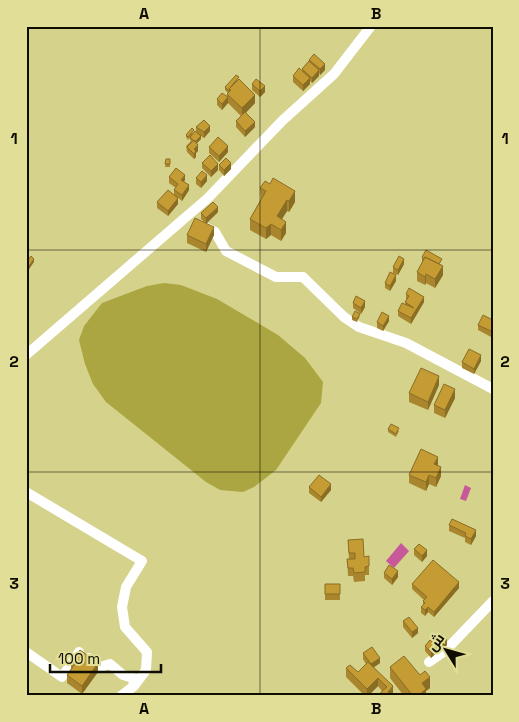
<svg xmlns="http://www.w3.org/2000/svg" width="519" height="722" font-family="'Space Grotesk',Cairo,sans-serif">
  <style>
    .green { fill: #aba641 }
    .water { fill: #c75899 }
    .lines { fill: none; stroke-linecap: round; stroke-linejoin: round }
    .minor { stroke: #fff; stroke-width: 10 }
    .wall { fill: #a9862d }
    .shaded-wall { fill: #8a6d24 }
    .building { fill: #c59c34; stroke: #8a6d24 }
    .grid { fill: none; stroke: #0f0d00; stroke-width: 1; stroke-opacity: 0.55 }
    .neatline { fill: none; stroke: #0f0d00; stroke-width: 2 }
    .grid-label { font-size: 16px; text-anchor: middle; font-weight: bold; fill: #0f0d00 }
  </style>
  <rect width="100%" height="100%" fill="#d4d28b"/>
  <path class="green" d="M 164,283 L 181,285 L 217,299 L 278,335 L 305,358 L 323,382 L 321,403 L 276,470 L 254,487 L 243,492 L 220,490 L 206,482 L 106,402 L 93,384 L 85,364 L 79,340 L 84,326 L 102,303 L 147,286 Z"/>
  <path class="water" d="M 465,485 L 471,488 L 466,501 L 460,499 Z
    M 401,543 L 409,551 L 394,568 L 386,561 Z"/>
  <g class="lines">
    <path class="minor" d="M 201,225 L 215,232 L 226,251 L 276,277 L 303,277 L 344,317 L 359,327 L 406,343 L 493,389
      M 26,355 L 208,198 L 283,120 L 334,74 L 371,26
      M 26,492 L 142,561 L 126,587 L 122,607 L 125,627 L 147,652 L 146,670 L 134,686
      M 26,652 L 62,677 L 79,652
      M 89,658 L 100,667 L 110,664 L 123,675 L 133,678 L 134,686 L 121,696
      M 429,662 L 445,651 L 493,601"/>
  </g>
  <path class="wall" d="M 309,60 L 325,70 L 320,75 L 319,73 L 319,76 L 312,83 L 310,81 L 310,84 L 303,91 L 293,82 L 293,76 L 302,71 L 302,69 L 309,62 Z
    M 239,79 L 255,103 L 246,113 L 255,127 L 245,137 L 236,127 L 236,121 L 241,116 L 228,103 L 222,110 L 217,105 L 217,99 L 227,97 L 227,94 L 228,93 L 225,90 L 225,87 Z
    M 252,84 L 265,92 L 260,97 L 252,90 Z
    M 196,127 L 210,131 L 204,138 L 199,135 L 201,139 L 197,143 L 198,151 L 196,153 L 196,157 L 194,159 L 187,152 L 186,146 L 191,141 L 190,140 L 190,138 L 188,140 L 186,137 L 186,135 L 196,132 Z
    M 209,147 L 228,152 L 219,162 L 209,153 Z
    M 166,159 L 170,159 L 170,167 L 165,167 Z
    M 202,163 L 218,170 L 211,177 L 202,168 Z
    M 219,165 L 231,169 L 224,176 L 219,170 Z
    M 169,177 L 185,180 L 184,181 L 189,190 L 182,201 L 177,197 L 178,204 L 168,216 L 157,208 L 157,202 L 174,195 L 174,190 L 176,188 L 169,183 Z
    M 196,178 L 207,181 L 201,188 L 196,184 Z
    M 260,188 L 295,202 L 289,212 L 287,211 L 282,219 L 286,233 L 281,241 L 271,235 L 266,239 L 250,230 L 250,219 L 261,200 Z
    M 218,212 L 206,223 L 214,235 L 206,252 L 187,243 L 187,235 L 204,222 L 201,219 L 201,213 Z
    M 422,257 L 442,265 L 443,275 L 435,288 L 426,283 L 425,285 L 417,281 L 417,272 L 422,263 Z
    M 404,264 L 398,275 L 393,273 L 393,267 Z
    M 396,281 L 390,291 L 385,288 L 385,283 Z
    M 406,294 L 424,302 L 411,324 L 398,316 L 398,311 L 405,304 L 406,300 Z
    M 353,303 L 365,307 L 361,314 L 353,308 Z
    M 360,316 L 357,322 L 352,320 L 352,317 Z
    M 493,320 L 493,338 L 478,330 L 478,325 Z
    M 389,321 L 383,331 L 377,328 L 377,322 Z
    M 481,361 L 474,374 L 462,368 L 462,362 Z
    M 439,385 L 428,410 L 409,402 L 409,393 Z
    M 455,398 L 445,418 L 434,413 L 434,405 Z
    M 388,429 L 399,431 L 396,437 L 388,432 Z
    M 438,465 L 441,476 L 436,487 L 429,484 L 426,491 L 409,483 L 409,475 Z
    M 309,487 L 331,490 L 321,502 L 309,493 Z
    M 449,525 L 476,536 L 471,545 L 465,542 L 465,538 L 449,531 Z
    M 348,540 L 364,557 L 369,566 L 369,575 L 365,575 L 365,581 L 354,582 L 353,576 L 348,576 L 347,559 L 349,559 Z
    M 414,549 L 427,556 L 422,562 L 414,555 Z
    M 384,573 L 398,577 L 392,585 L 384,578 Z
    M 325,584 L 340,584 L 340,600 L 325,600 Z
    M 412,584 L 459,588 L 434,617 L 428,612 L 425,616 L 421,613 L 421,607 L 423,605 L 423,601 L 424,600 L 412,589 Z
    M 403,621 L 418,633 L 412,638 L 403,627 Z
    M 435,640 L 447,645 L 440,651 L 437,647 L 437,652 L 431,658 L 425,651 L 425,646 L 435,645 Z
    M 363,653 L 380,663 L 374,667 L 393,695 L 392,696 L 378,696 L 382,691 L 378,686 L 368,696 L 365,696 L 346,677 L 346,668 L 358,672 L 366,664 L 363,659 Z
    M 71,661 L 98,672 L 82,694 L 67,683 L 67,675 L 71,669 Z
    M 390,667 L 430,688 L 426,691 L 426,696 L 404,696 L 390,678 Z"/>
  <path class="shaded-wall" d="M 325,64 L 325,70 L 320,75 L 320,69 Z
    M 319,70 L 319,76 L 312,83 L 312,78 Z
    M 310,78 L 310,84 L 303,91 L 303,85 Z
    M 265,86 L 265,92 L 260,97 L 260,91 Z
    M 255,95 L 255,103 L 242,116 L 242,108 Z
    M 228,97 L 228,103 L 222,110 L 222,104 Z
    M 255,122 L 255,127 L 245,137 L 245,131 Z
    M 210,126 L 210,131 L 204,138 L 204,132 Z
    M 201,136 L 201,139 L 195,145 L 195,142 Z
    M 198,145 L 198,151 L 196,153 L 196,157 L 194,159 L 194,149 Z
    M 228,146 L 228,152 L 219,162 L 219,156 Z
    M 231,163 L 231,169 L 224,176 L 224,170 Z
    M 218,164 L 218,170 L 211,177 L 211,171 Z
    M 185,175 L 185,180 L 181,185 L 181,180 Z
    M 207,175 L 207,181 L 201,188 L 201,182 Z
    M 189,185 L 189,190 L 182,201 L 182,195 Z
    M 295,191 L 295,202 L 289,212 L 289,201 Z
    M 178,198 L 178,204 L 168,216 L 168,211 Z
    M 287,200 L 287,211 L 277,227 L 277,216 Z
    M 218,207 L 218,212 L 206,224 L 206,218 Z
    M 286,222 L 286,233 L 281,241 L 281,230 Z
    M 271,224 L 271,235 L 266,239 L 266,228 Z
    M 214,227 L 214,235 L 206,252 L 206,244 Z
    M 34,259 L 34,262 L 27,272 L 27,269 Z
    M 404,259 L 404,264 L 398,275 L 398,270 Z
    M 443,266 L 443,275 L 435,288 L 435,279 Z
    M 426,274 L 426,283 L 425,285 L 425,277 Z
    M 396,275 L 396,281 L 390,291 L 390,286 Z
    M 424,297 L 424,302 L 411,324 L 411,318 Z
    M 365,301 L 365,307 L 361,314 L 361,308 Z
    M 389,316 L 389,321 L 383,331 L 383,326 Z
    M 481,355 L 481,361 L 474,374 L 474,369 Z
    M 439,376 L 439,385 L 428,410 L 428,402 Z
    M 455,389 L 455,398 L 445,418 L 445,410 Z
    M 438,457 L 438,465 L 434,472 L 434,464 Z
    M 441,467 L 441,476 L 436,487 L 436,478 Z
    M 429,475 L 429,484 L 426,491 L 426,482 Z
    M 331,484 L 331,490 L 321,502 L 321,497 Z
    M 476,530 L 476,536 L 471,545 L 471,539 Z
    M 427,550 L 427,556 L 422,562 L 422,556 Z
    M 398,571 L 398,577 L 392,585 L 392,579 Z
    M 459,582 L 459,588 L 434,617 L 434,612 Z
    M 428,607 L 428,612 L 425,616 L 425,610 Z
    M 418,628 L 418,633 L 412,638 L 412,632 Z
    M 447,640 L 447,645 L 440,651 L 440,646 Z
    M 437,646 L 437,652 L 431,658 L 431,652 Z
    M 380,658 L 380,663 L 370,670 L 370,664 Z
    M 98,663 L 98,672 L 82,694 L 82,686 Z
    M 430,677 L 430,688 L 426,691 L 426,696 L 420,696 L 422,683 Z
    M 378,678 L 378,686 L 368,696 L 367,696 L 367,689 Z
    M 393,686 L 393,695 L 392,696 L 388,696 L 388,692 Z"/>
  <path class="building" d="M 314,54 L 325,64 L 320,69 L 309,60 Z
    M 309,61 L 319,70 L 312,78 L 302,69 Z
    M 299,68 L 310,78 L 303,85 L 293,76 Z
    M 236,75 L 239,77 L 229,89 L 229,91 L 225,87 Z
    M 239,79 L 255,95 L 242,108 L 227,94 L 231,90 L 229,89 Z
    M 256,79 L 265,86 L 260,91 L 252,84 Z
    M 222,93 L 228,97 L 222,104 L 217,99 Z
    M 245,112 L 255,122 L 245,131 L 236,121 Z
    M 204,120 L 210,126 L 204,132 L 196,127 Z
    M 192,128 L 194,130 L 188,137 L 186,135 Z
    M 195,131 L 201,136 L 195,142 L 190,137 Z
    M 218,137 L 228,146 L 219,156 L 209,147 Z
    M 194,140 L 198,145 L 194,149 L 196,151 L 194,154 L 187,147 Z
    M 210,155 L 218,164 L 211,171 L 202,163 Z
    M 226,158 L 231,163 L 224,170 L 219,165 Z
    M 166,159 L 170,159 L 170,164 L 165,164 Z
    M 176,168 L 185,175 L 181,180 L 189,185 L 182,195 L 174,190 L 178,184 L 169,177 Z
    M 202,171 L 207,175 L 201,182 L 196,178 Z
    M 273,178 L 295,191 L 289,201 L 287,200 L 277,216 L 286,222 L 281,230 L 271,224 L 266,228 L 250,219 L 266,191 L 260,188 L 265,181 L 270,184 Z
    M 168,190 L 178,198 L 168,211 L 157,202 Z
    M 213,202 L 218,207 L 206,218 L 201,213 Z
    M 195,218 L 214,227 L 206,244 L 187,235 Z
    M 426,250 L 442,259 L 439,264 L 425,257 L 424,259 L 422,257 Z
    M 31,256 L 34,259 L 27,269 L 26,269 L 26,263 Z
    M 399,256 L 404,259 L 398,270 L 393,267 Z
    M 425,257 L 443,266 L 435,279 L 426,274 L 425,277 L 417,272 Z
    M 390,272 L 396,275 L 390,286 L 385,283 Z
    M 409,288 L 424,297 L 411,318 L 398,311 L 402,303 L 414,308 L 405,302 L 409,296 L 406,294 Z
    M 356,296 L 365,301 L 361,308 L 353,303 Z
    M 355,311 L 360,314 L 357,319 L 352,317 Z
    M 382,312 L 389,316 L 383,326 L 377,322 Z
    M 483,315 L 493,320 L 493,332 L 478,325 Z
    M 469,349 L 481,355 L 474,369 L 462,362 Z
    M 421,368 L 439,376 L 428,402 L 409,393 Z
    M 444,384 L 455,389 L 445,410 L 434,405 Z
    M 391,424 L 399,428 L 396,434 L 388,429 Z
    M 421,449 L 438,457 L 434,464 L 441,467 L 436,478 L 429,475 L 426,482 L 409,475 Z
    M 319,475 L 331,484 L 321,497 L 309,487 Z
    M 452,519 L 476,530 L 471,539 L 465,536 L 466,533 L 449,525 Z
    M 363,539 L 364,557 L 369,556 L 369,566 L 365,567 L 365,572 L 354,573 L 353,568 L 348,568 L 347,559 L 355,559 L 355,553 L 349,553 L 348,540 Z
    M 419,544 L 427,550 L 422,556 L 414,549 Z
    M 433,560 L 459,582 L 434,612 L 428,607 L 425,610 L 421,607 L 425,603 L 423,601 L 427,597 L 412,584 Z
    M 389,565 L 398,571 L 392,579 L 384,573 Z
    M 325,584 L 340,584 L 340,594 L 325,594 Z
    M 409,617 L 418,628 L 412,632 L 403,621 Z
    M 442,634 L 447,640 L 440,646 L 435,640 Z
    M 430,640 L 437,646 L 431,652 L 425,646 Z
    M 372,647 L 380,658 L 371,664 L 363,653 Z
    M 80,650 L 98,663 L 82,686 L 67,675 L 75,664 L 71,661 Z
    M 404,656 L 420,675 L 425,671 L 430,677 L 422,683 L 426,689 L 420,694 L 422,696 L 413,696 L 390,667 Z
    M 368,662 L 393,686 L 388,692 L 392,696 L 378,695 L 387,687 L 378,678 L 367,689 L 346,668 L 350,665 L 358,672 Z"/>
  <path class="grid" d="M 260,26 L 260,696M 26,250 L 493,250M 26,472 L 493,472"/>
  <rect width="519" height="722" fill="none" stroke="#e1df97" stroke-width="55"/>
  <g transform="translate(446 650) rotate(307)" stroke="#e1df97" stroke-width="4" paint-order="stroke">
  <path d="M0-4L9 19L0 12L-9 19Z" fill="#0f0d00"/>
  <text y="-8" font-size="14" font-weight="bold" text-anchor="middle" fill="#0f0d00">ش</text>
  </g>
  <path d="M50 664v8h111v-8" fill="none" stroke="#0f0d00" stroke-width="2.5"/>
  <text x="58" y="664" font-size="15" fill="#0f0d00" stroke="#e1df97" stroke-width="4" paint-order="stroke">100 m</text>
  <rect x="28" y="28" width="464" height="666" class="neatline"/>
  <g class="grid-label">
    <text x="144" y="19">A</text>
    <text x="376" y="19">B</text>
    <text x="14" y="144">1</text>
    <text x="505" y="144">1</text>
    <text x="14" y="367">2</text>
    <text x="505" y="367">2</text>
    <text x="14" y="589">3</text>
    <text x="505" y="589">3</text>
    <text x="144" y="714">A</text>
    <text x="376" y="714">B</text>
  </g>
</svg>
